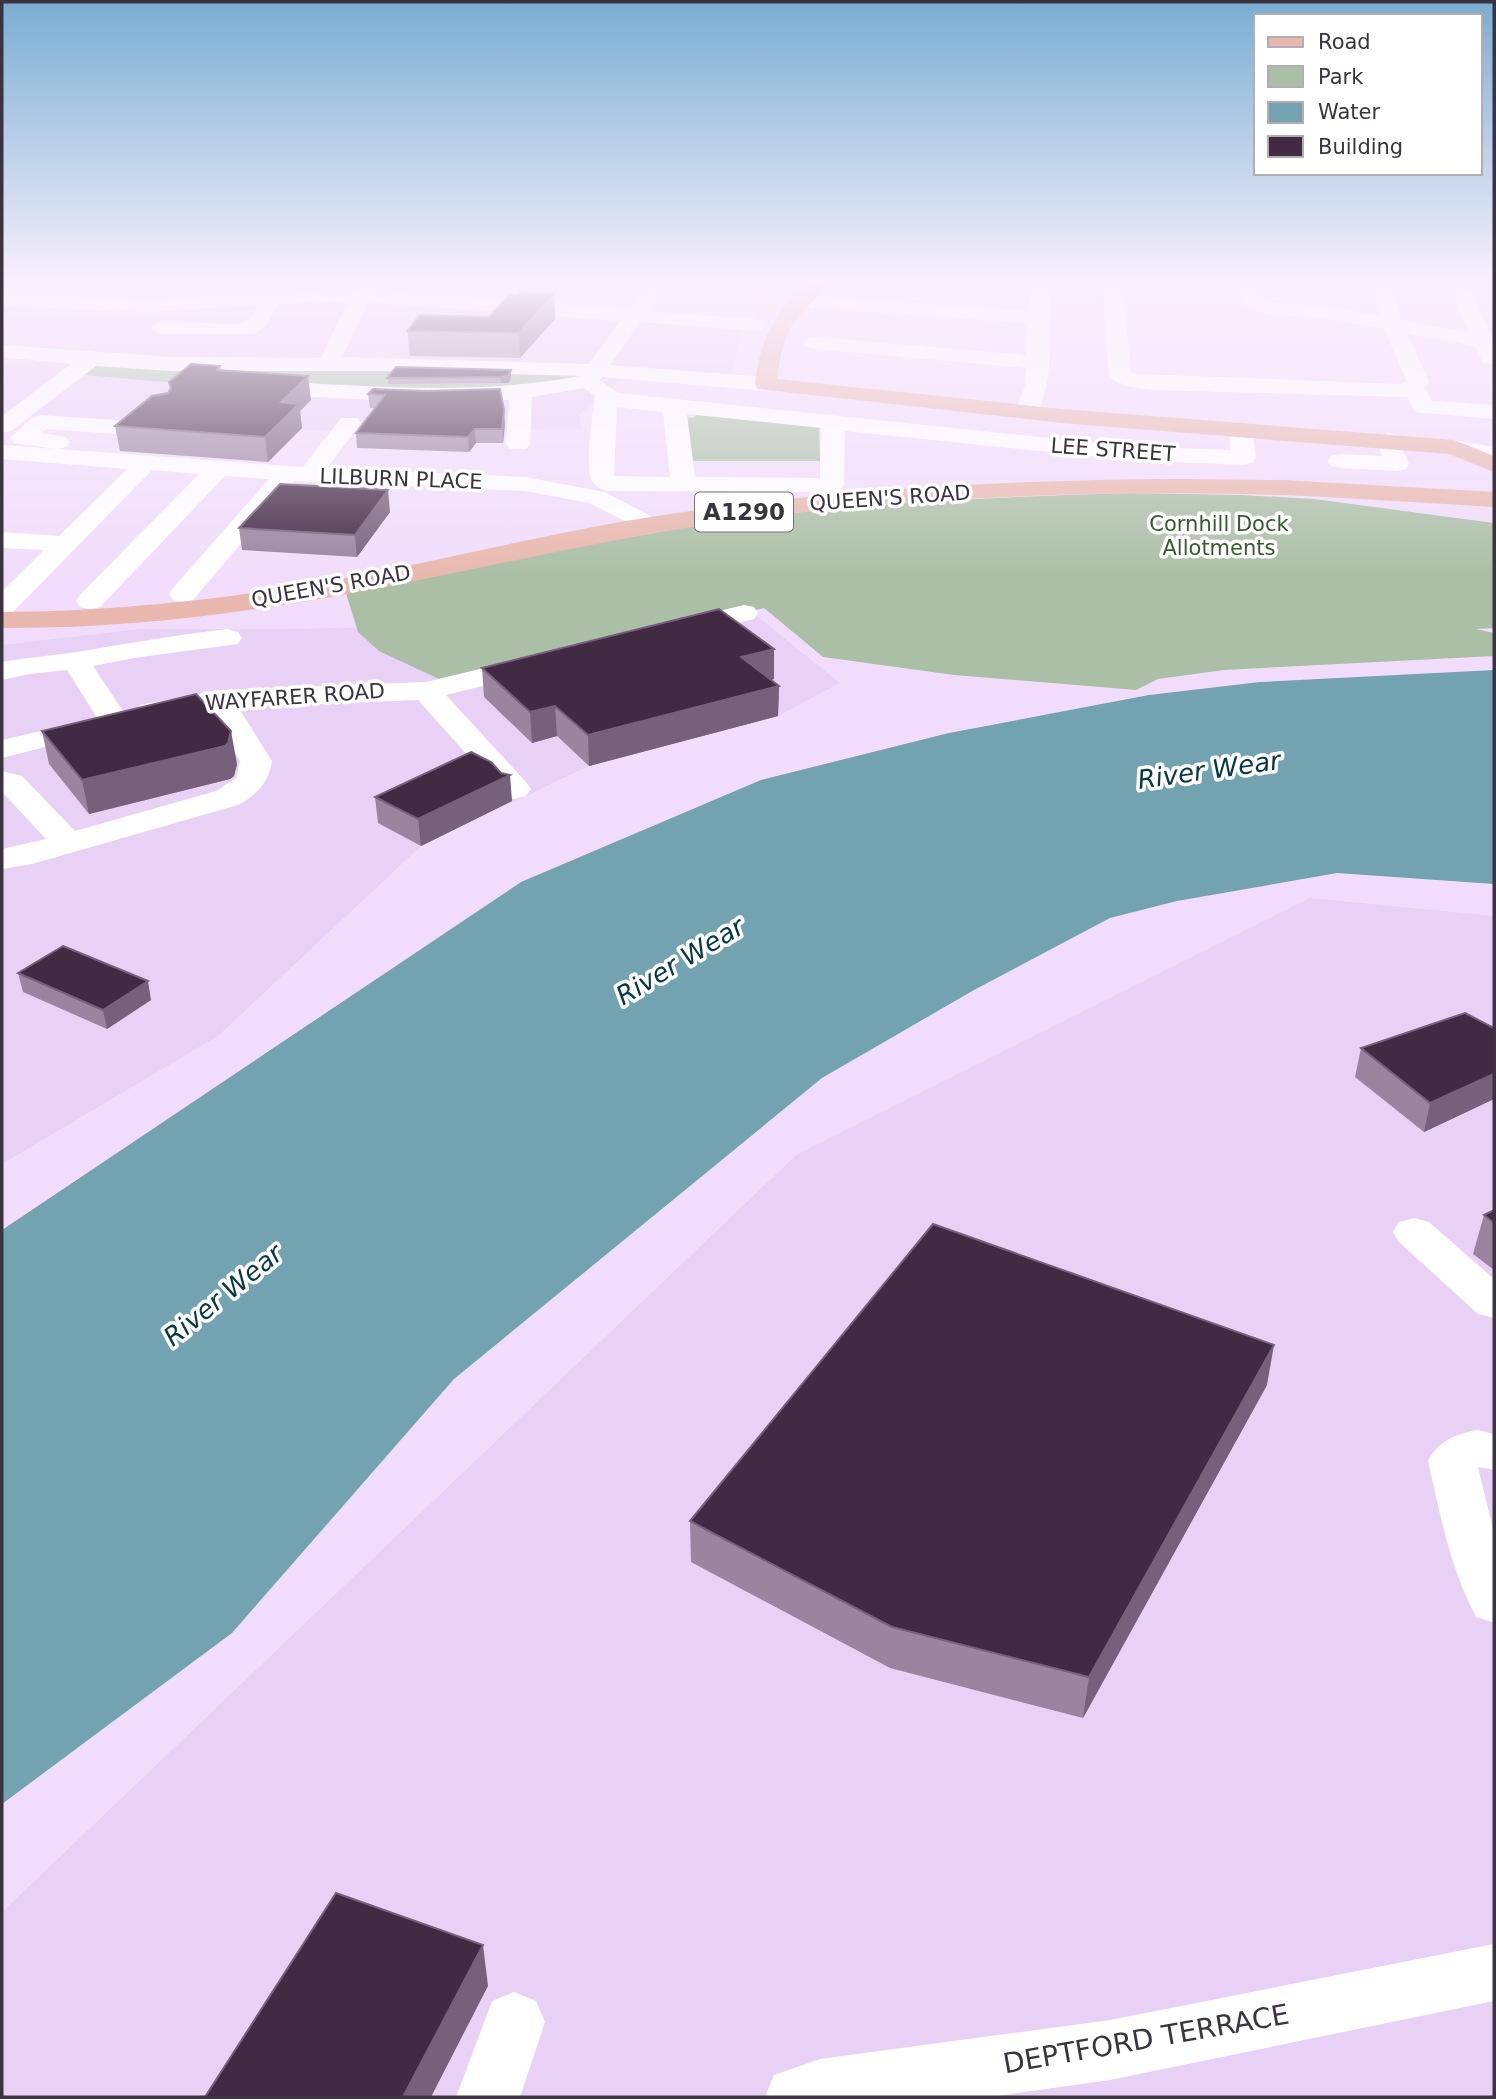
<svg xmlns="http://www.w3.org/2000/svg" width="1496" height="2099" font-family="'DejaVu Sans',sans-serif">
	<rect width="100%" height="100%" fill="#f1ddfb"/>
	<path fill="#e9d1f5" d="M312,299L373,300L744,328L731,374L626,377L579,415L581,429L244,431L2,414V364L10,359L2,357V307L123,312Z
		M723,589L840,683L778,716L589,766L421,846L218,1036L2,1164V645L140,629H284L476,625Z
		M1310,898L1494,916V2097H2V1912L796,1155Z"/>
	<path fill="#aabfa5" d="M90,360L597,370L588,381L521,393L200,385L73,374Z
		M698,413L819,425L820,461H685L680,417L693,418Z
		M1131,493L1242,495L1314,499L1494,523V628L1476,629L1494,633V656L1224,670L1158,679L1136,690L954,675L823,657L764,608L452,685L379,651L358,632L346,593C473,567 601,535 730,519C863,503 997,497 1131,493Z"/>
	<path fill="#73a3b0" d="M1494,670V884L1337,873L1177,901L1110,918L974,990L822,1078L454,1379L232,1633L2,1804V1230L521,882L761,780L949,733L1149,695L1260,682Z"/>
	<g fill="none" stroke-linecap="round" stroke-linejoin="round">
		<path fill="#fff" fill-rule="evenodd" d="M360,283H380L375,290L629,309L648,283H668L648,311L755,319L762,321L765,325L762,329L755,331L640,322L610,365L766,377L774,379L777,384L774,389L766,391L602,377L600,380L618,393L1126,446L1231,450L1228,430L1232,425H1248L1252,430L1256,458L1252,463L1244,465L1126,460L845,431L844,485L841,490L832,492L608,491C601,490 595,486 591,479C585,466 593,412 595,396L584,388L532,397L530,444L526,449H510L506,444L509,400L428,402L267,395L259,393L256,388L259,383L267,381C371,386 476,396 579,376L405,371H171L96,366L11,431L2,433V416L71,364L2,357V345L171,357L321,358L348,301L278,304L266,326L253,334H161L154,332L151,328L154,324L161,322L242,324L251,318L257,305L151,312L2,306V294L151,300L355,289ZM368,302L620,321L589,364L342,357ZM617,407L663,412L670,477L614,476ZM687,414L821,428L820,478L695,477Z
			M1030,283H1050C1049,322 1056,386 1034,418H1018L1015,413L1025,386L1026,368L814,349L807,347L803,343L807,339L814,337L1026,355L1028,323L798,307L791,305L788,301L791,297L798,295L1029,311Z
			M1102,283H1122L1131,372L1137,374L1401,384L1407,382L1384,329L1325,318L1270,315L1245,306L1236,283H1256L1261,298L1273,303L1325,306L1380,316L1370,283H1390L1402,320L1469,332L1447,283H1467L1494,341V364L1483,363L1475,346L1407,333L1429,382L1425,387L1431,401L1494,405V419L1415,412L1407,397L1153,390C1139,388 1118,387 1109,375Z
			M41,415L130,421L138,423L142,428L138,433L130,435L46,429L42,433L66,437L70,442L66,447L58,449L303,467L341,418H357L361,423L327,468L525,477L605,492L658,520L662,525L658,530L649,533L589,503L525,491L294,481L193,600L183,602L173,600L169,594L173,588L269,479L225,476L100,607L90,609L80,607L76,601L80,595L199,474L152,470L12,613L2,615V592L44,550L2,548V532L59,536L127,469L2,459V445L56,449L14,443L10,438L33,417Z
			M1388,433L1396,435L1409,464L1406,469L1397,471L1340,468L1331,466L1328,461L1331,456L1340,454L1382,456L1376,440L1380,435Z
			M1454,440L1494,447V461L1446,452L1442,447L1446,442Z
			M744,605L754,607L758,613L754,619L678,637L668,635L664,629L668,623Z
			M228,629L238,632L242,638L238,644L134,658L93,666L129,720L125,726L107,727L104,732L2,758V740L97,718L67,670L29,674L2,680V662C27,657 52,656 77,652C128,643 177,635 228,629Z
			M534,656L544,659L549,665L544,671L446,695L526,782L531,789L526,796L515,799L504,796L418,700L238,707L272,761C269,782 257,795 238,805L32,864L2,869V849L46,839L2,792V771L22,776L75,831L216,791L236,778L240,761L209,710L151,720L140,717L136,711L140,705L218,690L426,682Z
			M1414,1218L1429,1222L1494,1279V1318L1478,1314L1399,1242L1393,1232L1399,1222Z
			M1477,1430L1494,1434V1470L1478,1467L1494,1533V1623L1476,1617C1450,1568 1440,1514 1428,1461C1439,1441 1455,1434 1477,1430Z
			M1494,1944V2001L1110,2080L990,2097H765L774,2075L820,2059L1110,2020Z
			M514,1992L536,2001L545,2022L520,2097H456L492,2001Z"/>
		<path fill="#e8b8ae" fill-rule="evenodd" d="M806,283H828L790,328L781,353L777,379L1062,409L1454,440L1494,456V472L1449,454L1062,423L758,389L755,384C759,342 775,312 806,283Z
			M1177,479L1283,480L1494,492V507C1424,503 1354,498 1283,495C1107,490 930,496 755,518C617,535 484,569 347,594C233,615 118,629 2,628V612C120,611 236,598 351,577C441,560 530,538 620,522C804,491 990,480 1177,479Z"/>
	</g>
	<path fill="#9a84a0" d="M554,294L555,319L520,358L410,356L407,331L489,317L518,295Z
		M220,366L221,370L311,400L300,411L302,428L268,462L120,451L115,426L168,393L170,390L169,382Z
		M511,377L509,383H501L388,384L387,378Z
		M373,389L505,424L503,443H476L469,452L357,448L356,433L375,408H370L368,394Z
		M390,512L357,557L242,550L239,528Z
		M482,668L774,679L770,680L779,686L778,716L589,766L557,736L532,743L484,697Z
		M42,731L237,764L234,776L230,779L89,814L49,764Z
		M375,797L512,801L421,846L378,823Z
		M18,973L151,1000L107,1029L23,992Z
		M1494,1028V1099L1424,1132L1355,1077L1361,1048Z
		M1494,1210V1270L1473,1254L1484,1215Z
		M1267,1385L1083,1718L890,1668L691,1562L690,1521Z"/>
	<path fill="#77607b" d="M554,294L555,319L520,358L519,333Z
		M511,370V377L509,383H501V377Z
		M308,376L311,400L300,411L302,428L268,462L265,437L281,402Z
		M504,410L505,424L503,443L502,429Z
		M475,429L476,443L469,452L468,437Z
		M388,490L390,512L357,557L355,535Z
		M774,649V679L742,687L741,657Z
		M779,686L778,716L589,766L588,735Z
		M555,706L557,736L532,743L530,712Z
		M231,731L237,764L234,776L230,779L89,814L82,780Z
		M510,775L512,801L421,846L418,819Z
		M148,981L151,1000L107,1029L103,1010Z
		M1494,1074V1099L1424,1132L1430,1103Z
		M1274,1345L1267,1385L1083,1718L1089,1677Z
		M483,1945L488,1986L431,2097H403Z"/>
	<path fill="#432a44" stroke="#77607b" stroke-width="2" d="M520,292L554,294L519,333L407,331L420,315L489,317L509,295H518Z
		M191,364L220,366L217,370L308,376L281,402L299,404L265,437L115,426L152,396L168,393L171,388L169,382Z
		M396,367L511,370L508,376L501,377L387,378Z
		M373,389L427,391L500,389L504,410L502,429H475L468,437L356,433L385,395L368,394Z
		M280,484L388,490L355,535L239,528Z
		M719,609L774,649L741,657L779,686L588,735L555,706L530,712L482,668Z
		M196,694L231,731L228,743L225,746L82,780L42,731Z
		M471,752L491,762L501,773L510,775L418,819L375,797Z
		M63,946L148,981L103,1010L18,973Z
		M1465,1013L1494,1028V1074L1430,1103L1361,1048Z
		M1494,1210V1223L1484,1215Z
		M933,1224L1274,1345L1089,1677L892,1627L690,1521Z
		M336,1893L483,1945L403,2097H205Z"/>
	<linearGradient id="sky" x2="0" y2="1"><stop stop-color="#79add2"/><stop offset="0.49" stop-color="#f9f0fd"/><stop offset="1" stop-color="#f9f0fd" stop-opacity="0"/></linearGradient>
	<rect width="1496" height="577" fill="url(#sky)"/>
	<g text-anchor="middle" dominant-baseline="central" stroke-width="7" stroke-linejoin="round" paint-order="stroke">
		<g font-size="21" fill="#3b333f" stroke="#fff">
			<text transform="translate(1113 450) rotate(4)">LEE STREET</text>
			<text transform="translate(401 479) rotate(2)">LILBURN PLACE</text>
			<text transform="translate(890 498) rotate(-4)">QUEEN'S ROAD</text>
			<text transform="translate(331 586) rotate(-10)">QUEEN'S ROAD</text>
			<text transform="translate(295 697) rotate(-4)">WAYFARER ROAD</text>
		</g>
		<g font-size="21" fill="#355b2d" stroke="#fff">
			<text x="1219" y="524">Cornhill Dock<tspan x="1219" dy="24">Allotments</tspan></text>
		</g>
		<rect fill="#fff" stroke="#767079" stroke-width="2" x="695" y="492.5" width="98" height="39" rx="5"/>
		<g font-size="23" font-weight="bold" fill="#3b333f">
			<text x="744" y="512">A1290</text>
		</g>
		<g font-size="26" font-style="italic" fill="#083742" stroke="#fff">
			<text transform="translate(1209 770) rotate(-8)">River Wear</text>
			<text transform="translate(680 961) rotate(-31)">River Wear</text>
			<text transform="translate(223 1295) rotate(-39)">River Wear</text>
		</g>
		<g font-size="28" fill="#3b333f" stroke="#fff">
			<text transform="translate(1146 2039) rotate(-10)">DEPTFORD TERRACE</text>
		</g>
	</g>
	<rect width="1496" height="2099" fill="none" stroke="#3b333f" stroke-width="7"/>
	<rect x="1254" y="14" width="228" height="161" fill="#ffffff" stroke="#b1adb2" stroke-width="2"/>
	<rect x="1268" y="37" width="35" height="10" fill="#e8b8ae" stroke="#b1adb2" stroke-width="2"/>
	<text x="1318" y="49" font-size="21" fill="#3b333f">Road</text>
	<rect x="1268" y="66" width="35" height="21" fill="#aabfa5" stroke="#b1adb2" stroke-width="2"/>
	<text x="1318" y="84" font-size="21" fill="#3b333f">Park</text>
	<rect x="1268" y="102" width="35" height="21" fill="#73a3b0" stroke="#b1adb2" stroke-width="2"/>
	<text x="1318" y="119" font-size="21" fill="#3b333f">Water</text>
	<rect x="1268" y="136" width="35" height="21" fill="#432a44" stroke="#b1adb2" stroke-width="2"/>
	<text x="1318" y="154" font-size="21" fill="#3b333f">Building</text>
</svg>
